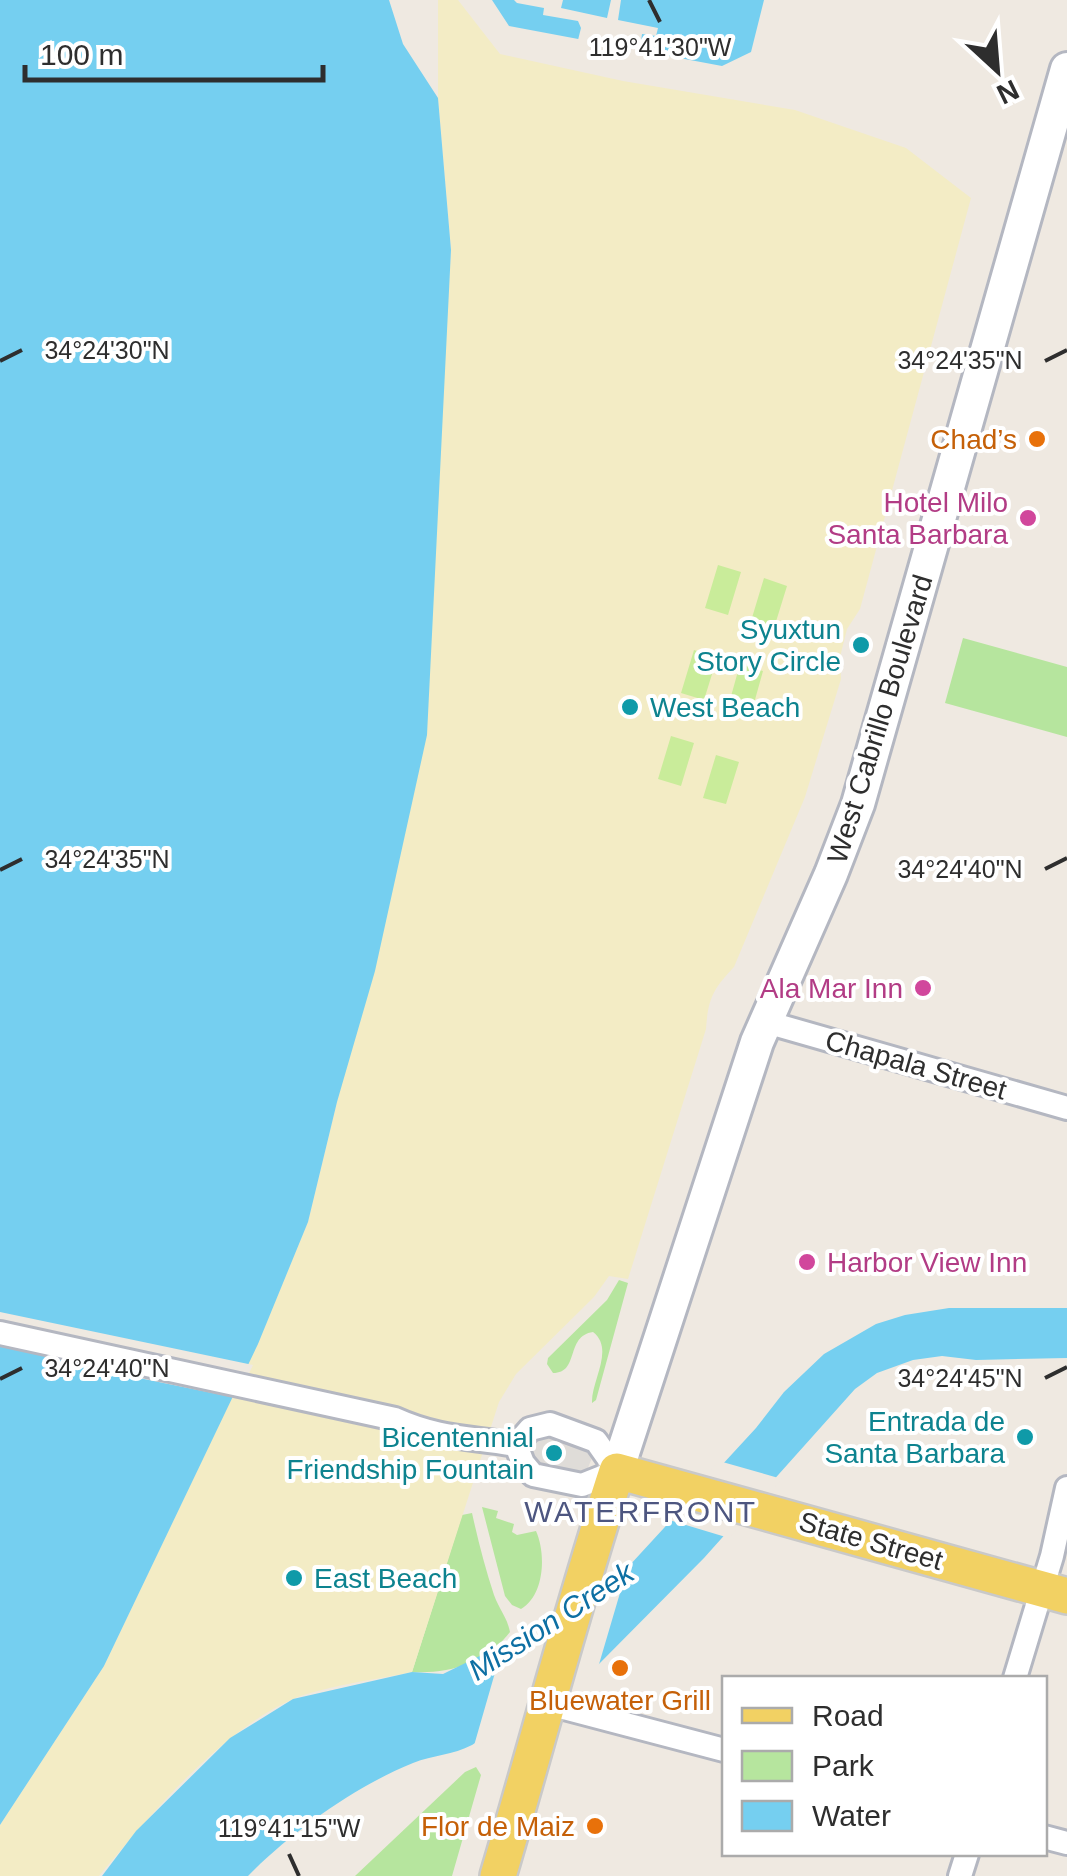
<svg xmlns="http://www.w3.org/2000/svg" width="1067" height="1876" font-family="Arial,sans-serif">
	<rect width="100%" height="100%" fill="#efe9e1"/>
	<path fill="#b6e59e" d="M963,638L1067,667V737L945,703Z
		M619,1280L628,1283L596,1400L592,1403C591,1381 615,1349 593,1332C565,1336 580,1373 553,1373L547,1364L548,1358L607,1300Z
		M482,1507L498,1511L496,1518L514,1524L512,1532L517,1535L536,1531C546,1553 545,1595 521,1609L512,1605L505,1596Z
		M472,1513C478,1540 485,1568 494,1595C499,1609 507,1617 510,1632C486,1663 450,1674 412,1672L462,1515Z
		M476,1767L481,1775L452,1876H355L465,1772Z"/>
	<path fill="#f3ecc5" d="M438,0H458L500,54L623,81L795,110L906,148L971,198L860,609L847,629L840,657L841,679L805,797L734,967C713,989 708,999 706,1029L628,1279L609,1276L594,1297L516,1374L499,1402L412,1672C379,1679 319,1687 291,1700C217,1734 151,1814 99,1876H0V1825L104,1666L258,1343L308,1222L337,1102L440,432L451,250L438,98Z"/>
	<path fill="#c9ec9a" d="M718,565L741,572L728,615L705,608Z
		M764,578L787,586L774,628L751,621Z
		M694,650L717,658L704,700L681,693Z
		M740,664L763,671L751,714L728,707Z
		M671,736L694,743L681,786L658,779Z
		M716,755L739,762L726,804L703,798Z"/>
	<path fill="#dfdcd8" d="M548,1435L581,1440L592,1458L587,1470L580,1473L534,1462L530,1451L531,1444Z"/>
	<path fill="#75cff0" d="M0,0H389L403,44L438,98L451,250L427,735L375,971L337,1102L308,1222L258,1344L104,1666L0,1825Z
		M492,0H764L751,52L722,66L509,26Z
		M949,1308H1067V1358L976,1360L942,1356L913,1360L877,1373L855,1389L704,1558L596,1667L472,1745C453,1755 433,1755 413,1763C356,1786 291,1832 248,1876H102L136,1831L230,1738L293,1699L412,1672L443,1674L500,1646L629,1566L756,1428L784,1392L824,1354L876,1324L905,1315Z"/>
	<path fill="#efe9e1" d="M514,0H563L561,8L607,18L611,0H621L618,20L658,28L656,36L642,34L639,56L577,44L581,28L578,21L543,15L544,8L517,3Z
		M0,1312L253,1365L237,1398L139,1378L0,1346Z
		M719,1461L782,1479L729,1538L666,1519Z
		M630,1559L597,1671L473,1749L505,1638Z"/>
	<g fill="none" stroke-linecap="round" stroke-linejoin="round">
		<g stroke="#b4b7c1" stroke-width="28">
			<path id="street" d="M766,1022L1067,1108
				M0,1333L395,1419C439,1439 471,1437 516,1445
				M550,1424L596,1441L617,1471L582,1485L533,1475L523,1463L516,1445L530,1429Z
				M1015,1678L1052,1556L1067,1488
				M549,1704L724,1750
				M1044,1837L1067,1843
				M960,1876L967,1854"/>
		</g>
		<g stroke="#b4b7c1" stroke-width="38">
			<path id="secondary" d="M617,1471L757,1042L831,874L858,804L1067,69"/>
		</g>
		<g stroke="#c9c9c9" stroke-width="40">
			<path id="primary" d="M498,1876C538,1741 573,1605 617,1471L1067,1596"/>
		</g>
		<use href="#street" stroke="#fff" stroke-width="22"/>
		<use href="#secondary" stroke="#fff" stroke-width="32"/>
		<use href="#primary" stroke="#f2d163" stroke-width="35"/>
	</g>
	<path fill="none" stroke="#2e2e2e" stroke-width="4" d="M649,0L660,22M0,361L22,350M1045,361L1067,350M1045,869L1067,858M0,870L22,859M1045,1378L1067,1367M0,1379L22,1368M289,1854L299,1876"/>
	<g fill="#e8710a" stroke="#fff" stroke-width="4">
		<circle cx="1037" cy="439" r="10"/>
		<circle cx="620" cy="1668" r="10"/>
		<circle cx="595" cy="1826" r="10"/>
	</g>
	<g fill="#d1479c" stroke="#fff" stroke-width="4">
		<circle cx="1028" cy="518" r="10"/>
		<circle cx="923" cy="988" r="10"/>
		<circle cx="807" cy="1262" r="10"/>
	</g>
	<g fill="#0f9aa8" stroke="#fff" stroke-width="4">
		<circle cx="861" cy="645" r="10"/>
		<circle cx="630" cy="707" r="10"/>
		<circle cx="1025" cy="1437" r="10"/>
		<circle cx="554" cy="1453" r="10"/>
		<circle cx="294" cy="1578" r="10"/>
	</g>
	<g text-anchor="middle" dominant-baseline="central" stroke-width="8" stroke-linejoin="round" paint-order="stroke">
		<g font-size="28" fill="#c56008" stroke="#fff" text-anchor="end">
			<text x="1017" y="439">Chad’s</text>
			<text x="620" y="1700" text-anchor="middle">Bluewater Grill</text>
			<text x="575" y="1826">Flor de Maiz</text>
		</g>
		<g font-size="28" fill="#b23c85" stroke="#fff" text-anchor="end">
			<text x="1008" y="502">Hotel Milo<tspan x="1008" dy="32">Santa Barbara</tspan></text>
			<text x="903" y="988">Ala Mar Inn</text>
			<text x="827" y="1262" text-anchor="start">Harbor View Inn</text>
		</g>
		<g font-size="28" fill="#0d838f" stroke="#fff" text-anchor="end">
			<text x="841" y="629">Syuxtun<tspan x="841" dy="32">Story Circle</tspan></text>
			<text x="650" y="707" text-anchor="start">West Beach</text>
			<text x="1005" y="1421">Entrada de<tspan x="1005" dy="32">Santa Barbara</tspan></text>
			<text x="534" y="1437">Bicentennial<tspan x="534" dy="32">Friendship Fountain</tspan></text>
			<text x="314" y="1578" text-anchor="start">East Beach</text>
		</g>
		<g font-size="28" fill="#2e2e2e" stroke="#fff">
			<text transform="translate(880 719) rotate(-73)">West Cabrillo Boulevard</text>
			<text transform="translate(916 1065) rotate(16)">Chapala Street</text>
			<text transform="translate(871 1541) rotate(16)">State Street</text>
		</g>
		<g font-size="30" letter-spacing="2.5" fill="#4d5680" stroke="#fff">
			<text x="641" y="1511">WATERFRONT</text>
		</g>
		<g font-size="30" font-style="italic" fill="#0d6fa3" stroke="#fff">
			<text transform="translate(551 1621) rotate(-33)">Mission Creek</text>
		</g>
	</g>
	<g font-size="25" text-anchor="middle" fill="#2e2e2e" stroke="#fff" stroke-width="8" stroke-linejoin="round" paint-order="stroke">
		<text x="660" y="56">119°41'30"W</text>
		<text x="107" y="359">34°24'30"N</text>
		<text x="960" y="369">34°24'35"N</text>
		<text x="107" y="868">34°24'35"N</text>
		<text x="960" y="878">34°24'40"N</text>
		<text x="107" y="1377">34°24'40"N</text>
		<text x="960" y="1387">34°24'45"N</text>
		<text x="289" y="1837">119°41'15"W</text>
	</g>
	<rect x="722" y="1676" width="325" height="180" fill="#ffffff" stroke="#ababab" stroke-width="2.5"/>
	<rect x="742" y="1708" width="50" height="15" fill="#f2d163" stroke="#ababab" stroke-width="2.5"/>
	<text x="812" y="1726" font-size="30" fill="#2e2e2e">Road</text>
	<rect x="742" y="1751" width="50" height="30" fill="#b6e59e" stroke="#ababab" stroke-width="2.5"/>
	<text x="812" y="1776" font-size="30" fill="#2e2e2e">Park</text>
	<rect x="742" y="1801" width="50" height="30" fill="#75cff0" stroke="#ababab" stroke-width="2.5"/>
	<text x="812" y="1826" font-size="30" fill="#2e2e2e">Water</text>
	<g transform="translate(997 70) rotate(154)" stroke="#ffffff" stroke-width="8" paint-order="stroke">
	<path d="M0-8L18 38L0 25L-18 38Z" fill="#2e2e2e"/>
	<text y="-15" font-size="28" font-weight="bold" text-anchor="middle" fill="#2e2e2e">N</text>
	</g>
	<path d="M25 65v15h298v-15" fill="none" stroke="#2e2e2e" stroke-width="5"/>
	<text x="40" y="65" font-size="30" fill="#2e2e2e" stroke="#ffffff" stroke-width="8" paint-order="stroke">100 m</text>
</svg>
